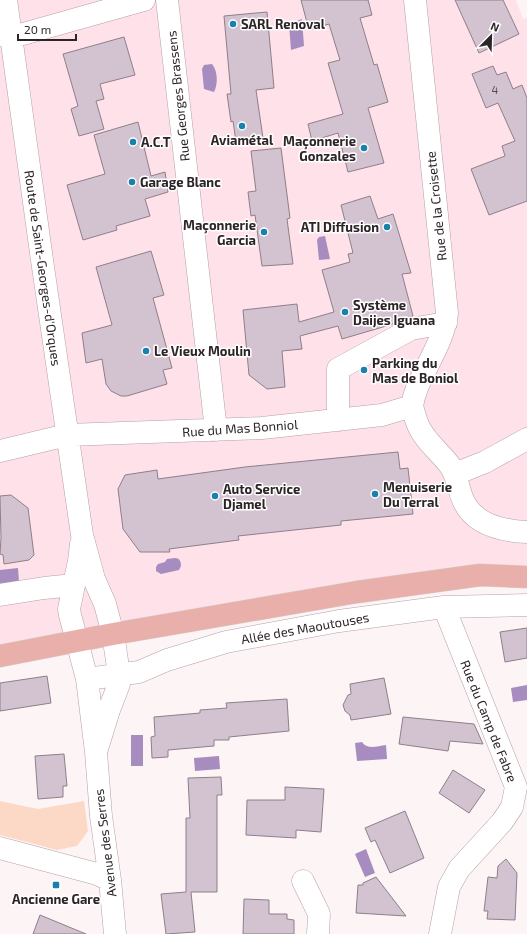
<svg xmlns="http://www.w3.org/2000/svg" width="527" height="934" font-family="'Exo 2',sans-serif">
	<rect width="100%" height="100%" fill="#fdf4f6"/>
	<path fill="#ffe1e9" d="M15,0H516L523,19L527,18V567L0,651V21L36,301H57L30,88Z"/>
	<path fill="#fcd9c7" d="M0,801L38,809L84,801L88,831L77,846L57,850L0,835Z"/>
	<path fill="#a68cbf" d="M302,19L304,46L291,50L289,24Z
		M212,64C218,71 218,84 214,92L204,89L202,69L204,65Z
		M325,236L330,259L319,260L317,240L319,237Z
		M175,558C180,558 181,562 181,566L179,570L161,574L156,571V567L158,564L165,562L167,559Z
		M18,568L19,582L0,585V570Z
		M527,685V700L513,702L511,688Z
		M131,735H143V766H131Z
		M362,742C367,750 377,746 386,745L387,759L357,761L355,743Z
		M219,756L220,769L195,771L194,758Z
		M366,849L375,873L365,877L355,854Z"/>
	<path fill="#d3c3d0" stroke="#8e7f8a" d="M301,0H368L372,15L360,18L374,65L377,64L388,102L368,108L384,163L348,172L338,133L312,141L308,124L343,114L328,63L340,60L329,24L309,30Z
		M455,0H503L519,34L479,53Z
		M267,12L274,88L256,90L263,138L236,142L233,121L231,122L227,94H231L224,16Z
		M124,37L135,75L100,84L104,99L96,101L104,129L79,136L71,109L78,106L63,54Z
		M493,66L497,75L506,72L513,89L522,85L527,98V201L489,215L471,169L505,156L502,146L515,141L498,103L486,108L472,74Z
		M138,122L151,176L165,172L168,192L145,199L150,216L116,226L117,230L83,240L67,185L105,174L94,135Z
		M281,148L290,218L287,219L293,264L262,266L255,215L251,216L248,192L256,191L251,151Z
		M370,196L378,219L393,214L411,273L402,274L413,316L405,318L393,324L342,339L338,326L300,336L302,349L282,351L285,387L267,389L249,375L243,310L297,304L299,322L334,312L322,270L350,262L348,254L353,253L341,205Z
		M151,251L164,295L153,298L172,368L163,370L167,384L127,396H121L111,391L106,384L102,359L86,363L82,333L112,325L96,267Z
		M398,452L400,469L408,468L413,514L341,521V525L238,536L239,540L169,549L170,552H140L123,529L118,489L125,475L157,470L158,479L245,467Z
		M11,495L28,508L34,555L29,560L4,564L3,555L0,554L1,538L0,496Z
		M527,628V658L505,662L500,632Z
		M47,676L51,703L0,711V683Z
		M384,678L391,714L351,720L350,715L345,711L343,705L348,695L351,694L350,684Z
		M287,699L289,731L229,737V740H214V746L168,750V757L152,758L151,737L155,736L154,717L200,713V710L227,708L226,703Z
		M403,717L474,724L483,744L450,741L448,751L399,744Z
		M64,754L67,786H63V797L38,799L35,756Z
		M453,770L485,790L469,813L439,793Z
		M221,777L222,795H217V892H191L195,932L166,934L161,894L186,892V818H190L188,778Z
		M285,787L324,789L321,832L296,830V838L246,835L247,800H285Z
		M405,811L424,858L390,873L375,840L371,842L365,828Z
		M506,859L517,873L515,920L487,919L488,911H484L488,877L497,878L498,866Z
		M376,877L406,916L356,913L358,885H363V883Z
		M244,899L269,900V914H287V919L294,920V934H243Z
		M40,915L86,934H33Z"/>
	<g fill="none" stroke-linecap="round" stroke-linejoin="round">
		<g stroke="#b5a0a6" stroke-width="23">
			<path id="minor" d="M6,0L42,260L82,535L94,579L105,604L113,634L119,674V684L109,710L96,752
				M167,0L216,430
				M0,35L23,34L144,0
				M412,406C413,400 415,393 417,388C427,363 444,340 447,313L415,0
				M412,406C414,413 416,422 420,429C427,443 442,454 451,467C458,478 458,490 464,502C475,525 504,531 527,532
				M338,420V369L411,329L446,323
				M0,451L67,435L262,428L382,415L412,406
				M455,474L485,462L527,439
				M81,544L79,561L69,609L70,615L87,679L96,752L101,816L110,880L115,934
				M0,595L44,588L74,585
				M87,679L139,672L167,660L226,642L339,621L444,607L527,605
				M0,848L97,874L110,880
				M303,881L319,914L318,934
				M440,934L449,887L459,869L502,822L512,807L516,787L444,607"/>
		</g>
		<g stroke="#d5d3d4" stroke-width="23">
			<path id="major" d="M0,656L113,634L357,592L480,575L527,577"/>
		</g>
		<use href="#minor" stroke="#fff" stroke-width="22"/>
		<use href="#major" stroke="#e8afab" stroke-width="22"/>
	</g>
	<g fill="#1981aa" stroke="#fff" stroke-width="1.5">
		<circle cx="233" cy="24" r="4"/>
		<circle cx="242" cy="126" r="4"/>
		<circle cx="133" cy="142" r="4"/>
		<circle cx="364" cy="148" r="4"/>
		<circle cx="132" cy="182" r="4"/>
		<circle cx="387" cy="227" r="4"/>
		<circle cx="264" cy="232" r="4"/>
		<circle cx="345" cy="312" r="4"/>
		<circle cx="146" cy="351" r="4"/>
		<circle cx="364" cy="370" r="4"/>
		<circle cx="375" cy="494" r="4"/>
		<circle cx="215" cy="496" r="4"/>
		<rect x="52" y="881" width="8" height="8" rx="2"/>
	</g>
	<g text-anchor="middle" dominant-baseline="central" stroke-width="3" stroke-linejoin="round" paint-order="stroke">
		<g font-size="11" fill="#564c50">
			<text x="495" y="89">4</text>
		</g>
		<g font-size="13" font-weight="bold" fill="#2c2426" stroke="#fff" text-anchor="start">
			<text x="241" y="24">SARL Renoval</text>
			<text x="242" y="140" text-anchor="middle">Aviamétal</text>
			<text x="356" y="141" text-anchor="end">Maçonnerie<tspan x="356" dy="15">Gonzales</tspan></text>
			<text x="141" y="142">A.C.T</text>
			<text x="140" y="182">Garage Blanc</text>
			<text x="256" y="225" text-anchor="end">Maçonnerie<tspan x="256" dy="15">Garcia</tspan></text>
			<text x="379" y="227" text-anchor="end">ATI Diffusion</text>
			<text x="353" y="305">Système<tspan x="353" dy="15">Daijes Iguana</tspan></text>
			<text x="154" y="351">Le Vieux Moulin</text>
			<text x="372" y="363">Parking du<tspan x="372" dy="15">Mas de Boniol</tspan></text>
			<text x="383" y="487">Menuiserie<tspan x="383" dy="15">Du Terral</tspan></text>
			<text x="223" y="489">Auto Service<tspan x="223" dy="15">Djamel</tspan></text>
			<text x="56" y="899" text-anchor="middle">Ancienne Gare</text>
		</g>
		<g font-size="13" fill="#2c2426" stroke="#fff">
			<text transform="translate(178 96) rotate(-96)">Rue Georges Brassens</text>
			<text transform="translate(436 206) rotate(-96)">Rue de la Croisette</text>
			<text transform="translate(43 268) rotate(82)">Route de Saint-Georges-d'Orques</text>
			<text transform="translate(240 428) rotate(-4)">Rue du Mas Bonniol</text>
			<text transform="translate(305 628) rotate(-10)">Allée des Maoutouses</text>
			<text transform="translate(489 721) rotate(68)">Rue du Camp de Fabre</text>
			<text transform="translate(105 843) rotate(-97)">Avenue des Serres</text>
		</g>
	</g>
	<g transform="translate(491 36) rotate(23)" stroke="#ffffff" stroke-width="3" paint-order="stroke">
	<path d="M0-3L7 15L0 10L-7 15Z" fill="#2c2426"/>
	<text y="-6" font-size="11" font-weight="bold" text-anchor="middle" fill="#2c2426">N</text>
	</g>
	<path d="M18 34v6h58v-6" fill="none" stroke="#2c2426" stroke-width="2"/>
	<text x="24" y="34" font-size="12" fill="#2c2426" stroke="#ffffff" stroke-width="3" paint-order="stroke">20 m</text>
</svg>
